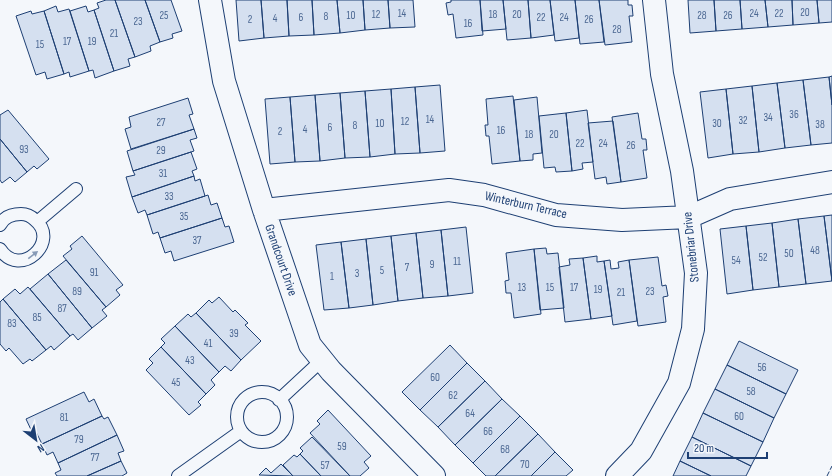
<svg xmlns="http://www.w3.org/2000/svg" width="832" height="476" font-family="'Sofia Sans Condensed',sans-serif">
	<rect width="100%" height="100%" fill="#f4f7fb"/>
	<path fill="#d5e0f0" stroke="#1d3f73" d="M106,0H115L135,57L128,59L130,66L114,71L94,10L99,8L97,3Z
		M115,0H145L160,42L150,46L151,51L135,57Z
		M145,0H171L182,31L172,34L173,38L160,42Z
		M236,0H261L264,38L239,41Z
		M261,0H287L289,36L264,38Z
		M287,0H312L314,35L289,36Z
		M312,0H337L340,33L314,35Z
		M337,0H363L365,30L340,33Z
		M363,0H388L390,28L365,30Z
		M388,0H413L415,27L390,28Z
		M451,0H480L483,35L456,38L453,14L448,15L446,3L451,2Z
		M480,0H503L506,29L482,31Z
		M503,0H528L531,38L507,40Z
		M528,0H550L554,35L531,38Z
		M550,0H575L579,38L555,41Z
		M575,0H599L604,42L580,44Z
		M599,0H628V5H632L633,16H629L632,42L605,45Z
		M688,0H714L716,31L690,33Z
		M714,0H740L742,29L716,31Z
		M740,0H765L768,27L742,29Z
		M765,0H792L793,25L768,27Z
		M792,0H817L819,23L793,25Z
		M817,0H832V22L819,23Z
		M56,6L58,12L69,9L89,71L70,77L69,72L64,74L44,11Z
		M86,6L88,12L94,10L114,71L95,78L93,70L89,71L70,11Z
		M31,11L32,14L44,11L64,74L47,79L45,72L36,75L16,16Z
		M832,76V105L829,77Z
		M829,77L832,105V143L811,145L803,80Z
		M803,80L811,145L785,148L777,83Z
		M777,83L785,148L759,152L752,86Z
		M440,85L445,151L420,153L415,87Z
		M752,86L759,152L733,154L726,89Z
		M415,87L420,153L395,154L391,89Z
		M391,89L395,154L370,157L365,91Z
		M726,89L733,154L708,158L700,92Z
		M365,91L370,157L345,158L340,93Z
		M340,93L345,158L320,161L315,95Z
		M315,95L320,161L295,162L290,97Z
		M513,96L520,161L492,164L489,136H486L485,125H488L486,99Z
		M290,97L295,162L270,164L265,99Z
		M537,97L542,153L533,154V160L520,161L514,100Z
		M188,98L193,114L189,115L194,129L131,149L125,129L131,127L129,117Z
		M8,110L49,159L37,169L34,166L27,172L0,139V115Z
		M587,110L593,162L582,163L583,169L572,171L566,113Z
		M566,113L572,171L556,172L555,167L544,168L539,116Z
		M638,113L642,139H646L647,150H643L647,178L621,182L612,117Z
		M613,121L621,182L607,184L606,177L595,179L588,123Z
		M194,129L197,138L190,140L194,151L133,171L127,151Z
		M0,139L27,172L15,182L10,177L2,183L0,180Z
		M191,152L197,169L192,171L194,176L132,197L126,177L135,175L133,171Z
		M194,176L195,181L200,179L205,196L147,215L145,210L138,213L132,197Z
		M208,195L211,205L217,203L222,218L160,238L158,232L153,234L147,215Z
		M832,215V281L824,216Z
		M824,216L832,281L806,284L798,219Z
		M222,218L225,227L229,226L234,242L174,261L171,251L165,253L160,238Z
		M798,219L806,284L779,287L772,223Z
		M772,223L779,287L753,290L746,226Z
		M746,226L753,290L727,294L720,229Z
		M466,227L473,293L448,296L441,230Z
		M441,230L448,296L423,298L416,233Z
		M416,233L423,298L398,301L391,236Z
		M82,236L123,285L116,290L120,295L106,307L63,256L72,249L70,246Z
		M391,236L398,301L373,305L366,239Z
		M366,239L373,305L349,308L341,242Z
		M341,242L349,308L324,310L316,245Z
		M546,248L547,254L558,253L564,308L540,310L534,249Z
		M534,249L541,314L514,318L511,293H506L505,281L509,280L506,253Z
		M597,256V262L604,261L612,316L591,319L583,258Z
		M658,257L662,286L666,285L668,296L663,297L666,322L638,326L629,260Z
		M583,258L591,319L565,322L559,267L570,265L569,259Z
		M66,260L106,307L102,310L107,316L92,328L48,274Z
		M610,260L611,269L619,268L618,262L629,260L637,321L613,325L604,261Z
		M48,274L92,328L78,340L73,334L70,336L30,289Z
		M28,287L70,336L54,350L51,346L46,350L3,299L15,289L20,294Z
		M219,297L233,312L235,310L248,323L245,325L261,341L241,360L196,313L209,300L212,303Z
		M3,299L46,350L32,361L30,359L23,364L9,348L6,351L0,344V302Z
		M196,313L241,360L231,371L225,366L219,372L175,326L188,314L191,317Z
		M175,326L219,372L211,380L215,385L206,394L161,347L165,343L161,339Z
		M739,341L798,370L786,394L727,365Z
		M450,345L467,363L420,410L402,392Z
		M161,347L206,394L198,402L201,405L189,415L146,370L153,363L149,359Z
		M467,363L485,381L438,427L420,410Z
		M727,365L786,394L774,418L715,389Z
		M485,381L502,399L455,445L438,427Z
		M715,389L774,418L763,442L703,413Z
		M84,392L89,402L94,399L102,416L42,444L36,432L33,434L26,419Z
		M502,399L520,416L473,463L455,445Z
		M328,410L371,456L364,462L369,468L360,476H350L310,433L320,424L317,421Z
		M703,413L763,442L751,466L692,437Z
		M102,416L104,419L108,417L117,435L58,463L53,452L47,455L42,444Z
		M520,416L538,434L495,476H486L473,463Z
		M538,434L555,452L531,476H495Z
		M117,435L124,451L118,453L121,461L87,476H57L55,473L61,470L58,463Z
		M312,437L350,476H321L300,454L303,451L300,448Z
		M692,437L751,466L746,476H711L680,461Z
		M555,452L573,470L566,476H531Z
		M300,454L321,476H293L283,465L294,455L297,457Z
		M121,461L127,473L122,476H87Z
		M680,461L711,476H673Z
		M281,464L293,476L259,475L266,468L271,473Z"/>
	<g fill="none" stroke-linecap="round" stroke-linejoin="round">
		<g stroke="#1d3f73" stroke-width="14">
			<path id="lane" d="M37,222L76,189
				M0,225C4,217 12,214 21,214C26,214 31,216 35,220C61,241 20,280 0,249
				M237 417a25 25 0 1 1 50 0a25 25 0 1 1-50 0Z
				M279,400L322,360
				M178,476L241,431"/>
		</g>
		<g stroke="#1d3f73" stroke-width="24">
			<path id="street" d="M210,0L224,81L264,210L310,345L331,371L434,476
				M264,210L449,190L484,195L556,215L622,220L689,217L730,199L832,182
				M617,476L641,451L679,383L693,329L696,273L682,171L662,74L654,0"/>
		</g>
		<use href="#lane" stroke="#f4f7fb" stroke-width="12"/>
		<use href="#street" stroke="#f4f7fb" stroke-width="22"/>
		<path stroke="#1d3f73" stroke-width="1" stroke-dasharray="5 2" stroke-linecap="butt" d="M827,476L832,466"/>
	</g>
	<defs><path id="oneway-solid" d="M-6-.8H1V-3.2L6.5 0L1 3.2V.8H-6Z"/></defs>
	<use fill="#889bb7" href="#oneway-solid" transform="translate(33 255) rotate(-38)"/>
	<g text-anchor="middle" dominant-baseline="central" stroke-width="3" stroke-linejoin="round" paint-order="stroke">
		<g font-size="11" fill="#4b6792">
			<text x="805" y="12">20</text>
			<text x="402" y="13">14</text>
			<text x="754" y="13">24</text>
			<text x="779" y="13">22</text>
			<text x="376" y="14">12</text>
			<text x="493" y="14">18</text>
			<text x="517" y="14">20</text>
			<text x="164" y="15">25</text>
			<text x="351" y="15">10</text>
			<text x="702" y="15">28</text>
			<text x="728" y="15">26</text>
			<text x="326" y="16">8</text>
			<text x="301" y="17">6</text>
			<text x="541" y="17">22</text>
			<text x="564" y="17">24</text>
			<text x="275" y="18">4</text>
			<text x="250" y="19">2</text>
			<text x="589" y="19">26</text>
			<text x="138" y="21">23</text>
			<text x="468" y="23">16</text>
			<text x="617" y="29">28</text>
			<text x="114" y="33">21</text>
			<text x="67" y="41">17</text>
			<text x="92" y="41">19</text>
			<text x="40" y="44">15</text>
			<text x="794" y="114">36</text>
			<text x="768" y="117">34</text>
			<text x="430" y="119">14</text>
			<text x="743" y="120">32</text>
			<text x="405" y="121">12</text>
			<text x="161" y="122">27</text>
			<text x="380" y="123">10</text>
			<text x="717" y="123">30</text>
			<text x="820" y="124">38</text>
			<text x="355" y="125">8</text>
			<text x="330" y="127">6</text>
			<text x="305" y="129">4</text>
			<text x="501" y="130">16</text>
			<text x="280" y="131">2</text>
			<text x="529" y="134">18</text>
			<text x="554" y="134">20</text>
			<text x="580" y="143">22</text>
			<text x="603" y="143">24</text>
			<text x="631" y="145">26</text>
			<text x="24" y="149">93</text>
			<text x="161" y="150">29</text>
			<text x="163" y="173">31</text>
			<text x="169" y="196">33</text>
			<text x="184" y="216">35</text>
			<text x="197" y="240">37</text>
			<text x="815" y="250">48</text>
			<text x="789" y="253">50</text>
			<text x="763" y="257">52</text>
			<text x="736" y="260">54</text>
			<text x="457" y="261">11</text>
			<text x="432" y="264">9</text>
			<text x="407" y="267">7</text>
			<text x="382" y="270">5</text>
			<text x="94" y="272">91</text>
			<text x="357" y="273">3</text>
			<text x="332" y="276">1</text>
			<text x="522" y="287">13</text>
			<text x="550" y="287">15</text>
			<text x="574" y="287">17</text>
			<text x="598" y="289">19</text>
			<text x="77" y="291">89</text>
			<text x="650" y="291">23</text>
			<text x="621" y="292">21</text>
			<text x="62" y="308">87</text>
			<text x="37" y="317">85</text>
			<text x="12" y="323">83</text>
			<text x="234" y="333">39</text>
			<text x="208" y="343">41</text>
			<text x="190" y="360">43</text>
			<text x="762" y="367">56</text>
			<text x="435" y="377">60</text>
			<text x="176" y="382">45</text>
			<text x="751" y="391">58</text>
			<text x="453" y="395">62</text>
			<text x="470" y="413">64</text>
			<text x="739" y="416">60</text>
			<text x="64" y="417">81</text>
			<text x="488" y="431">66</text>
			<text x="79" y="439">79</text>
			<text x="342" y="446">59</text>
			<text x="505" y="449">68</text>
			<text x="95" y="457">77</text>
			<text x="525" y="464">70</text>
			<text x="325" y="465">57</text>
		</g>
		<g font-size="13" fill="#1d3f73" stroke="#f4f7fb">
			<text transform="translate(526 205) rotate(13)">Winterburn Terrace</text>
			<text transform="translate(691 247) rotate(-96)">Stonebriar Drive</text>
			<text transform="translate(281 260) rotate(71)">Grandcourt Drive</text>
		</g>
	</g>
	<g transform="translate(36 440) rotate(149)" stroke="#f4f7fb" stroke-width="3" paint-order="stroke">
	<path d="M0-3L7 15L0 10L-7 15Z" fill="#1d3f73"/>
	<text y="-6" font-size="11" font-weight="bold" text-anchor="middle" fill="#1d3f73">N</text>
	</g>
	<path d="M688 452v6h79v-6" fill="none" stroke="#1d3f73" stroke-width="2"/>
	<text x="694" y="452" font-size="12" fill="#1d3f73" stroke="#f4f7fb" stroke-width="3" paint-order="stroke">20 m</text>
</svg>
